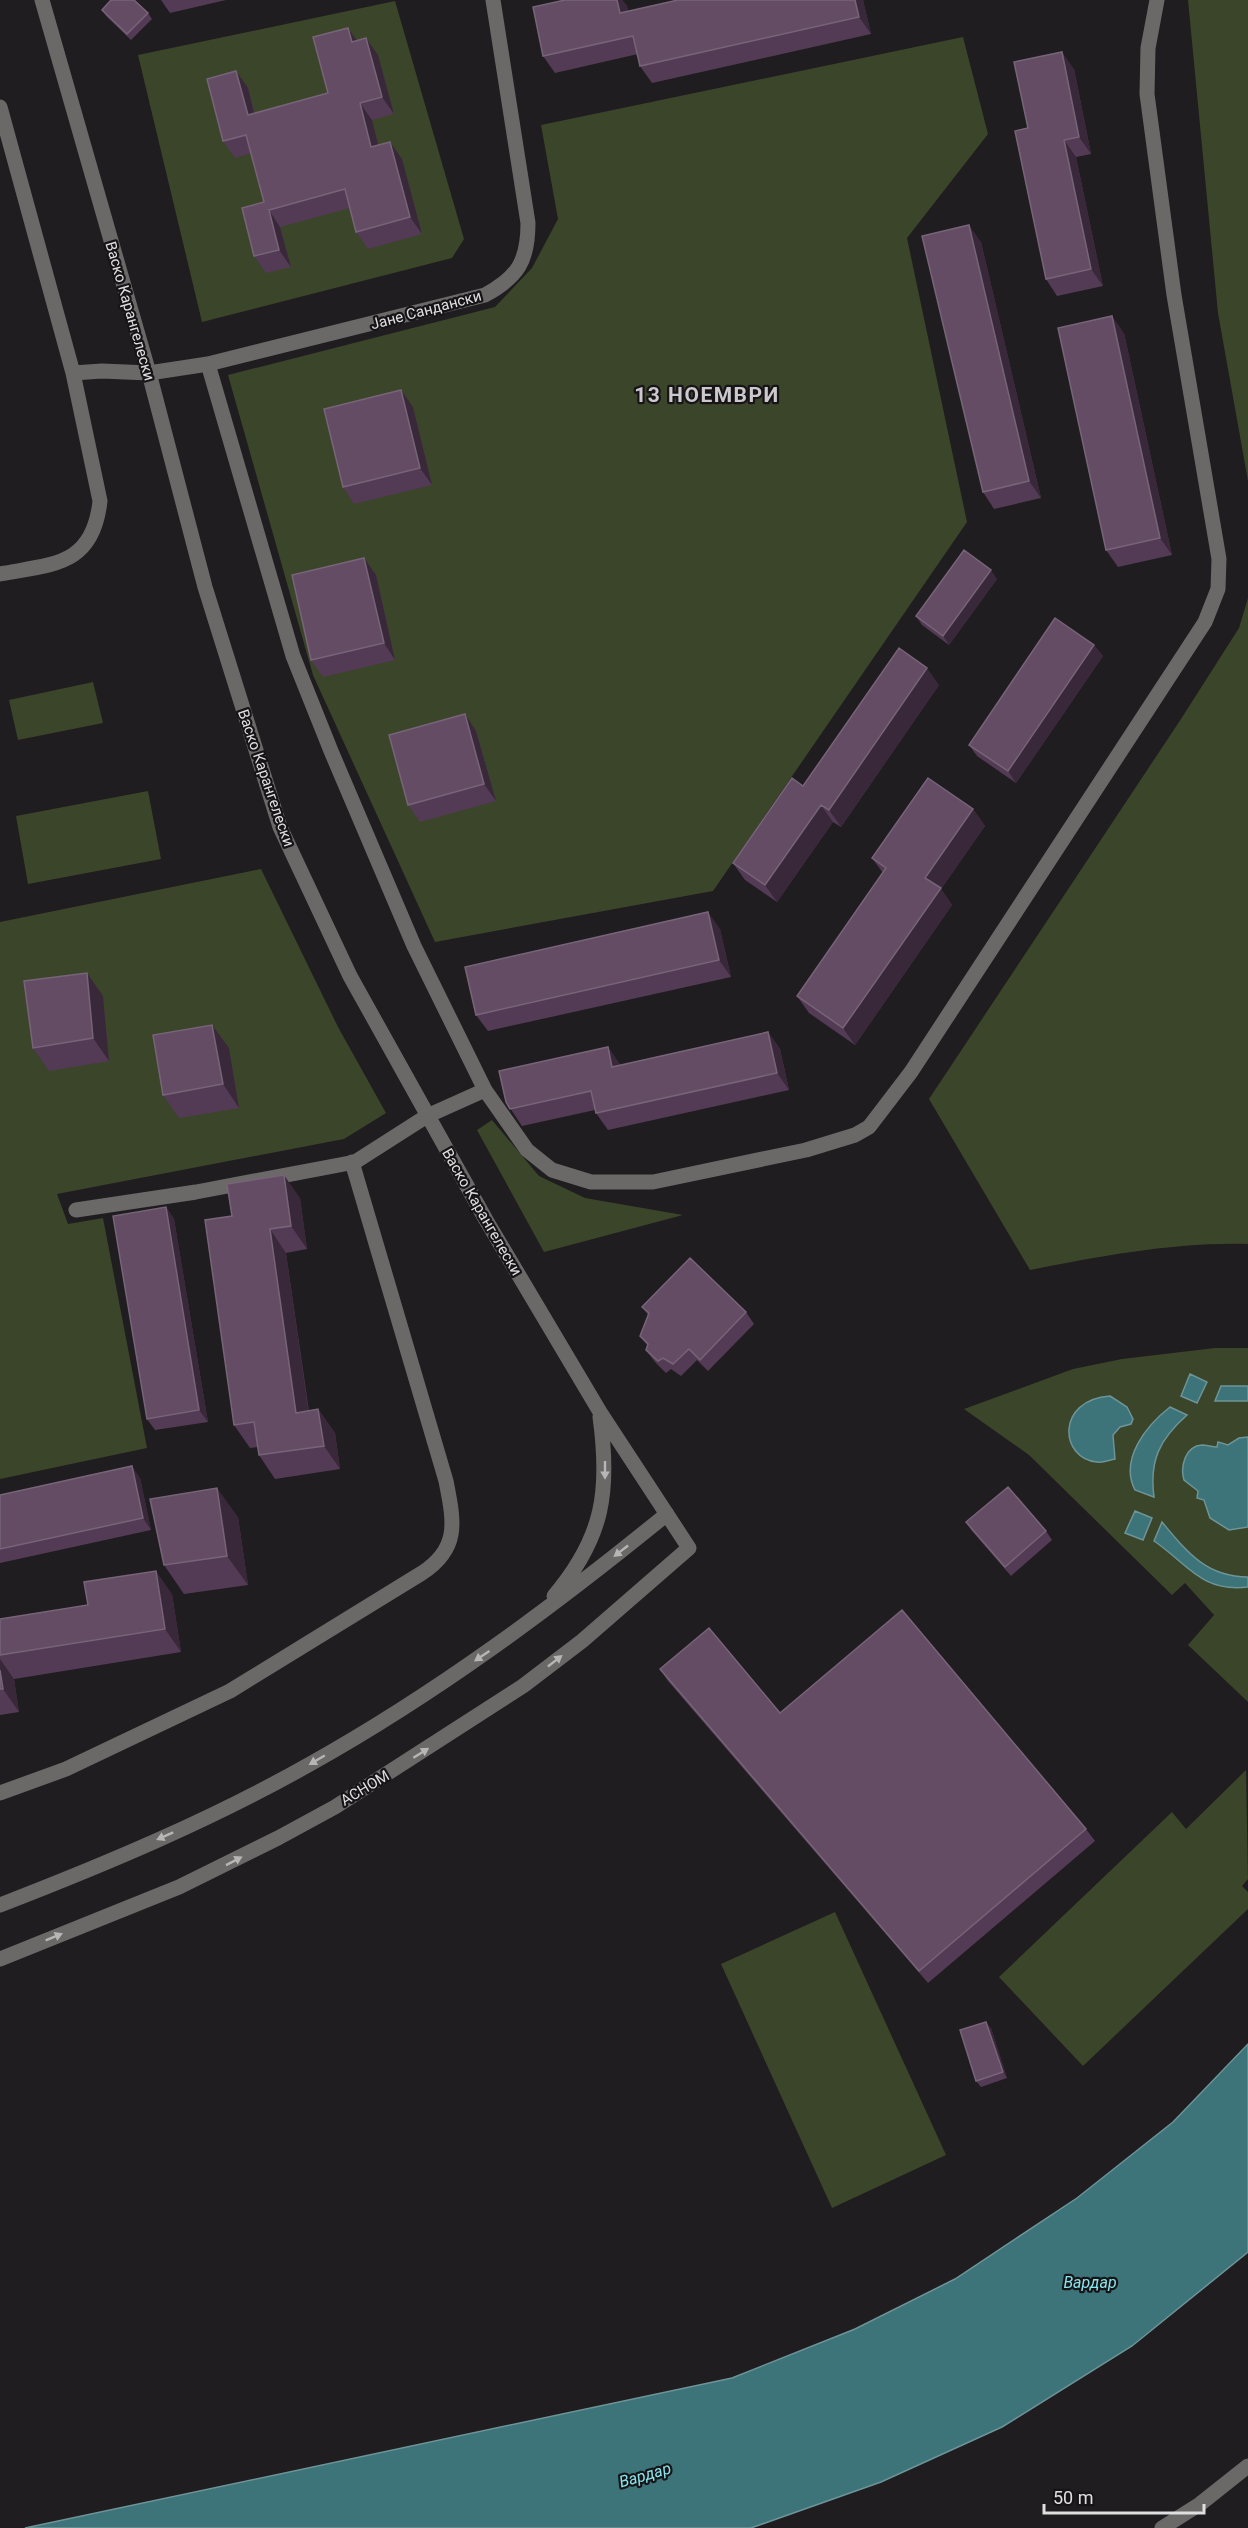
<svg xmlns="http://www.w3.org/2000/svg" width="1248" height="2528" font-family="Roboto,sans-serif">
	<rect width="100%" height="100%" fill="#1f1d1f"/>
	<path fill="#3b452a" d="M1188,0H1248V481L1218,313Z
		M395,1L464,239L452,258L202,322L138,55Z
		M963,37L988,134L907,238L967,522L713,891L435,942L313,675L228,375L495,307L532,268L558,219L541,125Z
		M1248,598V1244C1175,1242 1102,1256 1030,1270L929,1099L1181,719L1239,628Z
		M93,682L103,723L18,740L9,700Z
		M148,791L161,859L28,884L16,816Z
		M261,869L338,1027L386,1113L344,1139L57,1194L68,1224L103,1218L147,1448L0,1479V922Z
		M492,1120L539,1176L585,1198L683,1215L544,1252L477,1130Z
		M1215,1348H1248V1702L1188,1645L1214,1615L1185,1583L1172,1595L1029,1455L964,1409L1073,1369L1122,1359Z
		M1246,1770L1248,1879L1242,1886L1248,1892V1909L1083,2066L999,1977L1172,1812L1186,1829Z
		M835,1912L946,2155L832,2208L721,1964Z"/>
	<path fill="#3c7479" stroke="#6d9498" stroke-width="1.5" d="M1190,1374L1207,1382L1197,1403L1181,1396Z
		M1221,1386H1248V1401H1215Z
		M1110,1396L1127,1407L1133,1419L1131,1424L1120,1427L1113,1435L1115,1459C1109,1460 1103,1463 1097,1462C1060,1459 1055,1400 1110,1396Z
		M1170,1407L1187,1415C1160,1439 1149,1460 1154,1497L1135,1490C1119,1459 1147,1425 1170,1407Z
		M1248,1437V1527L1229,1530L1210,1518L1204,1500L1197,1498L1198,1491L1184,1480C1180,1467 1185,1446 1202,1445C1207,1445 1212,1447 1217,1447L1218,1442L1228,1445L1239,1438Z
		M1135,1511L1152,1518L1143,1540L1125,1533Z
		M1162,1522C1187,1552 1206,1577 1248,1577V1587C1201,1593 1187,1563 1154,1541Z
		M1248,2044V2252L1132,2346L1002,2427L881,2482L751,2528H25L732,2378L855,2329L955,2279L1077,2198L1173,2122Z"/>
	<g fill="none" stroke-linecap="round" stroke-linejoin="round">
		<path stroke="#6b6968" stroke-width="15" d="M0,107L73,373L100,501C93,566 53,564 0,574
			M208,364L293,656L331,751L414,946L485,1090L527,1150L552,1170L591,1182H653L806,1150L855,1135L869,1127L911,1072L1205,622L1218,589L1219,559L1174,295L1147,94L1148,48L1157,0
			M73,373L102,371L149,373L208,364L485,295C518,277 528,261 528,223L493,0
			M76,1210L196,1192L355,1162L427,1116L485,1090
			M554,1596C604,1537 610,1490 600,1417
			M0,1793L66,1769L230,1691L422,1573C460,1548 454,1522 446,1481L352,1162
			M0,1905C106,1864 211,1820 310,1764C437,1693 554,1606 667,1514
			M0,1959L179,1887L278,1838L335,1807L523,1686L582,1641L689,1548L600,1412L486,1220L350,976L280,827L205,587L149,373L42,0
			M1162,2528L1200,2504L1248,2466"/>
	</g>
	<path fill="#543b55" d="M161,0H226L170,13Z
		M565,0H622L627,6L628,11L863,0L871,34L652,83L640,66L638,54L555,73L543,56Z
		M102,10L148,13L152,19L131,40L106,16Z
		M366,38L378,55L394,114L372,120L378,145L402,159L422,234L368,249L356,232L350,208L280,227L291,267L266,273L254,256L264,202L251,153L235,158L223,141L248,88L255,113L328,93L357,41Z
		M1074,69L1091,154L1076,157L1103,286L1057,296L1046,279L1028,128Z
		M981,242L1041,498L994,509L983,492Z
		M1124,333L1172,555L1118,567L1106,550Z
		M413,407L432,485L354,504L343,487Z
		M376,575L395,660L323,677L311,660Z
		M997,579L949,645L922,625L916,616Z
		M1094,645L1103,656L1016,783L977,756L969,745Z
		M939,685L841,827L833,822L777,902L745,880L733,863L803,786Z
		M476,731L496,801L420,822L408,805Z
		M973,809L985,826L941,889L952,905L855,1045L809,1013L797,996L883,873L872,858Z
		M720,929L731,977L488,1031L476,1015Z
		M103,996L109,1061L49,1071L33,1048Z
		M768,1032L780,1049L789,1090L608,1130L596,1113L595,1110L522,1126L506,1102L608,1047L620,1065Z
		M229,1048L239,1108L179,1118L163,1095Z
		M300,1198L307,1249L286,1253L309,1411L318,1409L335,1433L340,1469L275,1479L259,1455L258,1447L250,1448L234,1425L232,1216Z
		M166,1207L174,1219L208,1422L155,1430L147,1419Z
		M642,1307L746,1312L754,1324L708,1371L697,1360L681,1376L671,1369L666,1373L655,1362L646,1350L648,1346L640,1336L648,1315Z
		M140,1478L151,1530L0,1563V1495Z
		M238,1517L248,1585L184,1594L164,1565Z
		M966,1522L1046,1531L1052,1540L1011,1576L972,1531Z
		M172,1594L181,1652L14,1679L19,1712L0,1715V1619Z
		M660,1669L1086,1829L1095,1841L928,1983L668,1681Z
		M991,2028L1007,2078L981,2087L976,2081Z"/>
	<path fill="#392839" d="M617,0H622L627,6L632,30L620,13Z
		M855,0H863L871,34L859,17Z
		M348,28L360,45L352,42Z
		M366,38L378,55L394,114L382,97Z
		M1062,52L1074,69L1091,154L1079,137Z
		M236,71L248,88L259,132L248,115Z
		M360,103L372,120L383,164L371,147Z
		M1064,140L1076,157L1103,286L1091,269Z
		M390,142L402,159L422,234L410,217Z
		M269,210L280,227L291,267L279,250Z
		M969,225L981,242L1041,498L1029,481Z
		M1112,316L1124,333L1172,555L1160,538Z
		M401,390L413,407L432,485L420,468Z
		M364,558L376,575L395,660L384,643Z
		M991,570L997,579L949,645L943,636Z
		M1094,645L1103,656L1016,783L1008,771Z
		M927,668L939,685L841,827L829,810Z
		M465,714L476,731L496,801L484,784Z
		M821,805L833,822L777,902L765,885Z
		M973,809L985,826L941,889L952,905L855,1045L843,1028L925,878Z
		M708,912L720,929L731,977L719,960Z
		M87,973L103,996L109,1061L93,1038Z
		M212,1025L229,1048L239,1108L223,1084Z
		M768,1032L780,1049L789,1090L777,1073Z
		M608,1047L620,1064L624,1083L612,1067Z
		M284,1175L300,1198L307,1249L291,1226Z
		M166,1207L174,1219L208,1422L199,1410Z
		M270,1229L286,1253L312,1436L296,1413Z
		M318,1409L335,1433L340,1469L324,1446Z
		M132,1466L140,1478L151,1530L143,1518Z
		M217,1488L238,1517L248,1585L227,1556Z
		M156,1571L172,1594L181,1652L165,1629Z
		M0,1659L14,1679L19,1712L3,1689L0,1670Z
		M986,2022L991,2028L1007,2078L1003,2072Z"/>
	<path fill="#644d64" stroke="#776478" stroke-width="1.5" d="M111,0H134L148,13L127,34L102,10Z
		M565,0H617L620,13L678,0H855L859,17L640,66L633,36L543,56L533,7Z
		M348,28L352,42L366,38L382,97L360,103L371,147L390,142L410,217L356,232L345,189L269,210L279,250L254,256L242,208L264,202L246,135L223,141L207,79L236,71L248,115L328,93L313,37Z
		M1062,52L1079,137L1064,140L1091,269L1046,279L1015,131L1028,128L1014,62Z
		M969,225L1029,481L983,492L922,236Z
		M1112,316L1160,538L1106,550L1058,328Z
		M401,390L420,468L343,487L324,409Z
		M964,550L991,570L943,636L916,616Z
		M364,558L384,643L311,660L292,575Z
		M1055,618L1094,645L1008,771L969,745Z
		M899,648L927,668L829,810L821,805L765,885L733,863L792,778L803,786Z
		M465,714L484,784L408,805L389,735Z
		M928,778L973,809L925,878L941,888L843,1028L797,996L886,868L872,858Z
		M708,912L719,960L476,1015L465,967Z
		M87,973L93,1038L33,1048L24,981Z
		M212,1025L223,1084L163,1095L153,1035Z
		M768,1032L777,1073L596,1113L591,1091L510,1109L506,1102L499,1071L608,1047L612,1067Z
		M284,1175L291,1226L270,1229L296,1413L318,1409L324,1446L259,1455L254,1422L234,1425L205,1220L232,1216L227,1184Z
		M166,1207L199,1410L147,1419L113,1216Z
		M690,1258L746,1312L700,1360L689,1349L673,1364L663,1358L658,1361L646,1350L648,1344L640,1336L649,1313L642,1307Z
		M132,1466L143,1518L0,1549V1495Z
		M1008,1487L1046,1531L1005,1567L966,1522Z
		M217,1488L227,1556L164,1565L150,1499Z
		M156,1571L165,1629L0,1655V1619L88,1605L84,1582Z
		M902,1610L1086,1829L919,1971L660,1669L709,1628L780,1713Z
		M0,1670L3,1689H0Z
		M986,2022L1003,2072L976,2081L960,2030Z"/>
	<defs><path id="oneway-solid" d="M-6-.8H1V-3.2L6.5 0L1 3.2V.8H-6Z" transform="scale(1.5)"/></defs>
	<g fill="#b7b6b6">
		<use href="#oneway-solid" transform="translate(605 1470) rotate(90)"/>
		<use href="#oneway-solid" transform="translate(621 1551) rotate(142)"/>
		<use href="#oneway-solid" transform="translate(482 1656) rotate(146)"/>
		<use href="#oneway-solid" transform="translate(555 1661) rotate(-38)"/>
		<use href="#oneway-solid" transform="translate(421 1753) rotate(-32)"/>
		<use href="#oneway-solid" transform="translate(317 1760) rotate(150)"/>
		<use href="#oneway-solid" transform="translate(165 1836) rotate(156)"/>
		<use href="#oneway-solid" transform="translate(234 1861) rotate(-27)"/>
		<use href="#oneway-solid" transform="translate(54 1937) rotate(-22)"/>
	</g>
	<g text-anchor="middle" dominant-baseline="central" stroke-width="4.5" stroke-linejoin="round" paint-order="stroke">
		<g font-size="15" fill="#e0dfe0" stroke="#161416">
			<text transform="translate(426 310) rotate(-15)">Јане Сандански</text>
			<text transform="translate(130 311) rotate(74)">Васко Карангелески</text>
			<text transform="translate(266 778) rotate(71)">Васко Карангелески</text>
			<text transform="translate(482 1212) rotate(60)">Васко Карангелески</text>
			<text transform="translate(365 1788) rotate(-31)">АСНОМ</text>
		</g>
		<g font-size="16" font-style="italic" fill="#88e5ed" stroke="#161416">
			<text x="1090" y="2282">Вардар</text>
			<text transform="translate(645 2475) rotate(-16)">Вардар</text>
		</g>
		<g font-size="21" font-weight="bold" letter-spacing="1.5" fill="#ccc8cc" stroke="#161416">
			<text x="707" y="395">13 НОЕМВРИ</text>
		</g>
	</g>
	<path d="M1044 2504v9h160v-9" fill="none" stroke="#e0dfe0" stroke-width="3"/>
	<text x="1053" y="2504" font-size="18" fill="#e0dfe0" stroke="#161416" stroke-width="4.5" paint-order="stroke">50 m</text>
</svg>
